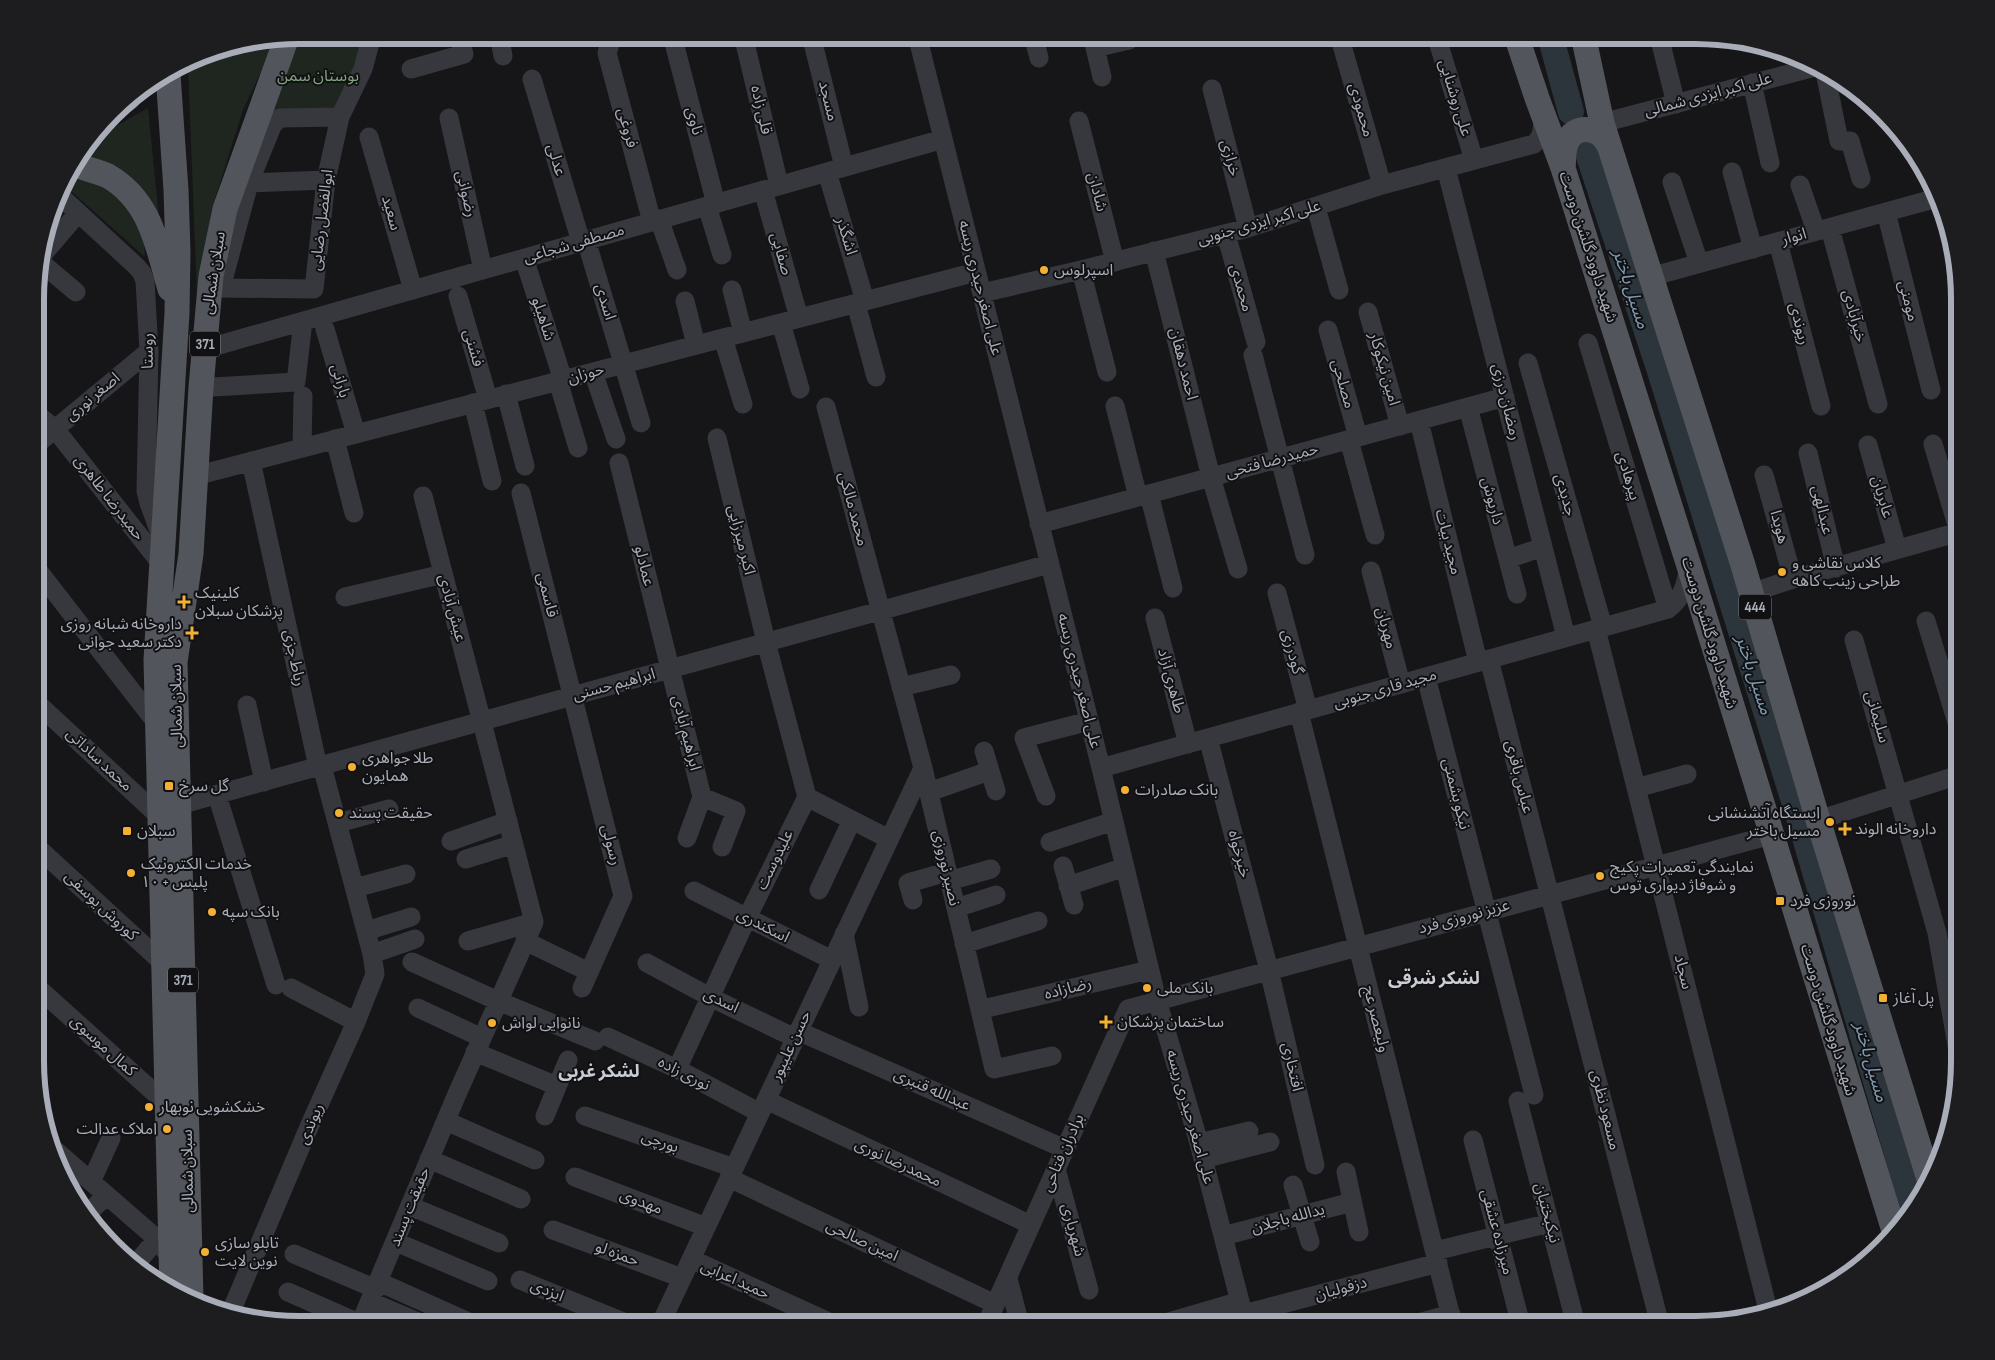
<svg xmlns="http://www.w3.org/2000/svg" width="1995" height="1360" font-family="'Sofia Sans Condensed','Noto Sans Arabic',sans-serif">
	<rect width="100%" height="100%" fill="#161618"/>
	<path fill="#1e261f" d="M302,35H360L358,62L338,111L270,112Z
		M272,40L264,65L243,110L213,205L197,296L188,66L202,54Z
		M148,108L159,218L81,157L97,137Z
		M65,178L95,182L129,206L143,231L145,257L62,183Z"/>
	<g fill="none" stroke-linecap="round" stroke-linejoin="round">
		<path stroke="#2c353c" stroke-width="26" d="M1550,35L1571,112
			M1585,144L1659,368L1799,817L1913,1208"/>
		<path stroke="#37383d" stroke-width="19" d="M499,35L503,56
			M611,35L612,38L607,53L652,222
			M743,35L779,185
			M811,35L844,167
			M917,35L1101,768L1157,1000L1199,1143L1246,1325
			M1033,35L1039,58
			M1092,35L1102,77
			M1339,35L1382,185
			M1436,35L1474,160
			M1659,36L1676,104
			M673,39L716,204
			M1095,48L1129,40
			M411,69L464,54L458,35
			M1825,72L1839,141H1850L1861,179
			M532,79L581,242
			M1752,83L1770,163
			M1212,89L1248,228
			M340,117L280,118L273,124L249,183L221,288L314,289L326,180L340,117L363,69L372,35
			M449,118L483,270
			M1079,121L1115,262
			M1602,123L1815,67
			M369,137L413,290
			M1446,168L1566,637
			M827,172L865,301
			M1732,172L1753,249
			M1672,182L1699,263
			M249,183L326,180
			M1800,185L1816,231
			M763,190L799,318
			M58,194L136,266L142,273L145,281L149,351L146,491L149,503L161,536
			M707,206L722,255
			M1316,207L1339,290
			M1886,212L1931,390
			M659,219L677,270
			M1830,228L1878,404
			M1226,234L1256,342
			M586,240L641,423
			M1778,242L1821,406
			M1154,251L1211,477L1238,569
			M524,258L563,380
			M38,260L78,213
			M38,260L76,292
			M1081,270L1107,372
			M1650,277L1937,198
			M732,290L743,333
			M982,293L1081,270L1248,228L1382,185L1534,144C1543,137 1544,124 1541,114
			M458,296L488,399
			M685,301L696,345
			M856,304L876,377
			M1368,312L1400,426
			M781,323L800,389
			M325,329L356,434
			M1328,330L1358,437
			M723,338L743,404
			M1588,343L1668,609
			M205,349L943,139
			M1253,355L1305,555
			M1528,363L1603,627
			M593,372L616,439
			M558,381L578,448
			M213,387L296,382L303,321
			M506,394L525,466
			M473,403L492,481
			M1115,406L1138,497
			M826,407L923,768L994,1069L1052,1056
			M1468,407L1517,594
			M37,414L55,429L163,566
			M1419,421L1478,662
			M335,439L354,513
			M1349,440L1375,535
			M37,444L149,351
			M1933,444L1959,532
			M1868,445L1897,549
			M302,448L303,396
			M1808,453L1836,568
			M251,461L318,767
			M619,463L702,797L736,811L722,847
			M1764,475L1793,579
			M195,476L976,272
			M521,493L623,896L582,988
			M1149,494L1173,588
			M1039,524L1505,397
			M1508,559L1543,547
			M37,569L158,725
			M1371,571L1401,684
			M1277,593L1308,710
			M1751,593L1793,579L1959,532
			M345,597L443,574
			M1155,618L1188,744
			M1926,621L1959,729
			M1596,629L1769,1314
			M1854,640L1937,933L1959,1056
			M1489,659L1660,1325
			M1426,677L1534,1095
			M901,687L951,675
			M37,703L160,817
			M247,705L264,782
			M1299,712L1453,1325
			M1208,738L1269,970L1315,1165
			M984,751L996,791
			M1101,768L1668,609C1683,598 1686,584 1689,566
			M1636,788L1687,774
			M929,792L989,771
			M217,795L276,985
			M1046,796L1024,738L1089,721
			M807,797L889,839
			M179,805L1049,564
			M1818,820L1959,775
			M338,823L389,809
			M687,838L702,797
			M451,841L508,821
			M1050,842L1114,821
			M37,847L164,964
			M466,859L514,844
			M1063,866L1074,905
			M949,881L991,869
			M1068,886L1125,867
			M355,888L406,874
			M819,890L852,820
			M694,891L832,960
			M913,900L908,883L947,872
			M956,908L996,895
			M366,931L411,917
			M844,934L859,1007
			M468,941L534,922
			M525,941L589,972
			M964,944L1038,921
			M372,954L415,939
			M412,962L498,1001L595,1041
			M647,963L710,997L795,1038
			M37,987L168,1105
			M291,988L356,1022
			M418,1008L482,1038
			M987,1008L1149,970
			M798,1031L1065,1149
			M608,1037L677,1069L760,1113
			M475,1052L557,1086
			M677,1069L747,918L807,797L766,642L717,438
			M766,1100L1031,1225
			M1518,1101L1576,1325
			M545,1116L568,1060
			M585,1116L734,1168
			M446,1121L535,1160
			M1473,1140L1521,1325
			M1199,1143L1249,1131
			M56,1151L157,1239L172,1260
			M429,1159L521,1199
			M1203,1159L1270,1142
			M1056,1169L1089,1290
			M1346,1172L1359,1232
			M575,1177L706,1227
			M729,1178L995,1304
			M91,1182L111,1138
			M1293,1185L1310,1242
			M410,1206L499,1243
			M88,1213L107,1195
			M553,1230L682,1278
			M1223,1236L1352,1202
			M396,1242L488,1281
			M1435,1251L1550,1223
			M294,1254L376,1289
			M691,1259L835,1325
			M134,1266L157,1239
			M1008,1279L1020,1325
			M520,1280L631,1325
			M379,1282L473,1324
			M288,1292L361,1324
			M371,1302L425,1325
			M230,1314L309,1127L356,1022L375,974L372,954L322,766
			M1244,1314L1438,1263
			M360,1324L457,1094L534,922L423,496
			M660,1325L923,768
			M986,1325L1128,1009L1771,835
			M1158,1325L1240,1301
			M1411,1325L1451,1314"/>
		<path stroke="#53555c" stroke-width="25" d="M1516,35L1537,98L1563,168L1689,566L1895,1234
			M1583,35L1602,123L1742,562L1818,820L1929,1179
			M168,74L176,190L178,252L177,313L156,660L172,1289
			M124,101L128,98
			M75,165C85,169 98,171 108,176C151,201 157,245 170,289
			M1563,168C1564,161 1563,151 1566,144C1574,122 1601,127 1609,146
			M191,1299L175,662L191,554L201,387L211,276L225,209L287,37"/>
	</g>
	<g fill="#f2b134" stroke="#111113" stroke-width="2">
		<circle cx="1044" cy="270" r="5"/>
		<circle cx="1782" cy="572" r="5"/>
		<path d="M181.5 594.5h5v5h5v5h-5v5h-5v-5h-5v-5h5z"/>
		<path d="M189.5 625.5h5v5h5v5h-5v5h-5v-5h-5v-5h5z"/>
		<circle cx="352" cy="767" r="5"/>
		<rect x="164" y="781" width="10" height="10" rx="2.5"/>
		<circle cx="1125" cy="790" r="5"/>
		<circle cx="339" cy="813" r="5"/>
		<circle cx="1830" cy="822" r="5"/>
		<path d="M1842.5 821.5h5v5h5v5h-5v5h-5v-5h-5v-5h5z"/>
		<rect x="122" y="826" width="10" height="10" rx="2.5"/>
		<circle cx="131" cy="873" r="5"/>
		<circle cx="1600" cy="876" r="5"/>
		<rect x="1775" y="896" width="10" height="10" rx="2.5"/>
		<circle cx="212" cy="912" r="5"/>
		<circle cx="1147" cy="988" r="5"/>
		<rect x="1878" y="993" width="10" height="10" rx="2.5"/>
		<path d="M1103.5 1014.5h5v5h5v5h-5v5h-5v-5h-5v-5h5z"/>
		<circle cx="492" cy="1023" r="5"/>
		<circle cx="149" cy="1107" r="5"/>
		<circle cx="167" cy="1129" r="5"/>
		<circle cx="205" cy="1252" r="5"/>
	</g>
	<g text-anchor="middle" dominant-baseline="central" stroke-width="4" stroke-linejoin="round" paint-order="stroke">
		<g fill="#111113" stroke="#7b7e86" stroke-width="1">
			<rect x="190" y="331.5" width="30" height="25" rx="4"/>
			<rect x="1739" y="594.5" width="32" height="25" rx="4"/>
			<rect x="168" y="967.5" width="30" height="25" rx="4"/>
		</g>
		<g font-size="15" font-weight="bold" fill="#a8adb8">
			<text x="205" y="344">371</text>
			<text x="1755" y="607">444</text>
			<text x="183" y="980">371</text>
		</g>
		<g font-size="16" fill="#7fa381" stroke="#111113">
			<text x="318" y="76">بوستان سمن</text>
		</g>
		<g font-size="16" fill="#a8adb8" stroke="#111113">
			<text transform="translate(1708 95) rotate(-15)">علی اکبر ایزدی شمالی</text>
			<text transform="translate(1455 98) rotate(73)">علی روشنایی</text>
			<text transform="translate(828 101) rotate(76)">مسجد</text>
			<text transform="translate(761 110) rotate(77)">قلی زاده</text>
			<text transform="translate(1361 110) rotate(74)">محمودی</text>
			<text transform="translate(694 121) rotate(75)">ناوی</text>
			<text transform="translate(627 128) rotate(75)">فروغی</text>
			<text transform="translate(1230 158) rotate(75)">خرازی</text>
			<text transform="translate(556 160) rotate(73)">عدلی</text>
			<text transform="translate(1097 192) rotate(76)">شادان</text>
			<text transform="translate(466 194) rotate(77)">رضوانی</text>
			<text transform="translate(391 213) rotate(74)">سعید</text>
			<text transform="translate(322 220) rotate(-83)">ابوالفضل رضایی</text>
			<text transform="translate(1259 223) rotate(-16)">علی اکبر ایزدی جنوبی</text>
			<text transform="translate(846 236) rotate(73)">اشگذر</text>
			<text transform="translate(1794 237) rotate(-15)">انوار</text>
			<text transform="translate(574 244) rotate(-16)">مصطفی شجاعی</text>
			<text transform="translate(1588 247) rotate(72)">شهید داوود گلشن دوست</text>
			<text transform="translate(781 254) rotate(74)">صفایی</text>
			<text transform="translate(214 273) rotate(-81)">سبلان شمالی</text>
			<text transform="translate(980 288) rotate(76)">علی اصغر حیدری ریسه</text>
			<text transform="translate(1241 288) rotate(74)">محمدی</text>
			<text transform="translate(1908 301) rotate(76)">مومنی</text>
			<text transform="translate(605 302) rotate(73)">اسدی</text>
			<text transform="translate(1854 316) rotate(75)">خیرآبادی</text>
			<text transform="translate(543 319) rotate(72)">شاهیلو</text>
			<text transform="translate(1799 324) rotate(76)">ریوندی</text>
			<text transform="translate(473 348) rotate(74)">فشنی</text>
			<text transform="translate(148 351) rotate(-91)">روستا</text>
			<text transform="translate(1183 364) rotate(76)">احمد دهقان</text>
			<text transform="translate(1384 369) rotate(74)">امین نیکوکار</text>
			<text transform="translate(586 374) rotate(-15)">حوزان</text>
			<text transform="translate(340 381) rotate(74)">بارانی</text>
			<text transform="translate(1343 384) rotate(74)">مصلحی</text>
			<text transform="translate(93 397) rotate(-40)">اصغر نوری</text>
			<text transform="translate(1506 402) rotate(76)">رمضان درزی</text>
			<text transform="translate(1272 461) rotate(-15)">حمیدرضا فتحی</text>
			<text transform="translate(1628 476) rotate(73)">پیرهادی</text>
			<text transform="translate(1565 495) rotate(74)">جدیدی</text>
			<text transform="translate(1882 497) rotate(74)">عابریان</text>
			<text transform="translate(109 498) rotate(52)">حمیدرضا طاهری</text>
			<text transform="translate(1492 501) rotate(75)">داریوش</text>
			<text transform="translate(853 509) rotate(75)">محمد مالکی</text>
			<text transform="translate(1822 510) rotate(77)">عبدالهی</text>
			<text transform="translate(1779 527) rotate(75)">هویدا</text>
			<text transform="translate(741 540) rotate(76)">اکبر میرزایی</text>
			<text transform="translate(1448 542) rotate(76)">مجید بیات</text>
			<text transform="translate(644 566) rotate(76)">عمادلو</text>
			<text transform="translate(547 595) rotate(76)">قاسمی</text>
			<text transform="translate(452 608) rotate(75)">عیش آبادی</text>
			<text transform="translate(1386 628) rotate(75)">مهربان</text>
			<text transform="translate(1709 633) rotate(73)">شهید داوود گلشن دوست</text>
			<text transform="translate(1292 652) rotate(75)">گودرزی</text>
			<text transform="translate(294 658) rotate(78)">رباط جزی</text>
			<text transform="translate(1079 681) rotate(76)">علی اصغر حیدری ریسه</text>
			<text transform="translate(1171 681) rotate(75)">طاهری آزاد</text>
			<text transform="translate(614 685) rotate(-15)">ابراهیم حسنی</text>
			<text transform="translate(1385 689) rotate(-16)">مجید قاری جنوبی</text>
			<text transform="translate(177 706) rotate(-91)">سبلان شمالی</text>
			<text transform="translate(1877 717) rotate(74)">سلیمانی</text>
			<text transform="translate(686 733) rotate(76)">ابراهیم آبادی</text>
			<text transform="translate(99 760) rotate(43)">محمد ساداتی</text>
			<text transform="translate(1519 777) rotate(76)">عباس باقری</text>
			<text transform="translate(1456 794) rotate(76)">نیکو بشمنی</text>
			<text transform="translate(611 845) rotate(76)">رسولی</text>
			<text transform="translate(1239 854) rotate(75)">خیرخواه</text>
			<text transform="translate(775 860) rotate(-64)">علیدوست</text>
			<text transform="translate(946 868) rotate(77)">نصیر نوروزی</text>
			<text transform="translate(101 906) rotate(43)">کوروش یوسفی</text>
			<text transform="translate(1464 917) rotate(-15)">عزیز نوروزی فرد</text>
			<text transform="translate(763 926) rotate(27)">اسکندری</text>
			<text transform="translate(1683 972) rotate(76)">سجاد</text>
			<text transform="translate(1068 989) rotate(-14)">رضازاده</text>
			<text transform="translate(721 1001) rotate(26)">اسدی</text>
			<text transform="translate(1376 1019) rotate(76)">ولیعصر عج</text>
			<text transform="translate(1828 1020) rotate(73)">شهید داوود گلشن دوست</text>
			<text transform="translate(103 1046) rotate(42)">کمال موسوی</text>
			<text transform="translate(791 1046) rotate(-65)">حسن علیپور</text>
			<text transform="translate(1292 1067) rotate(77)">افتخاری</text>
			<text transform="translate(684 1074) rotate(27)">نوری زاده</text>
			<text transform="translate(932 1090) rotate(24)">عبدالله قنبری</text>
			<text transform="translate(1605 1110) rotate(76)">مسعود نظری</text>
			<text transform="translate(1190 1117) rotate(74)">علی اصغر حیدری ریسه</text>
			<text transform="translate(311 1124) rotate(-67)">ریوندی</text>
			<text transform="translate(660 1142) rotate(19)">بورچی</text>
			<text transform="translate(1063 1153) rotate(-66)">برادران فتاحی</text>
			<text transform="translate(898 1163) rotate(25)">محمدرضا نوری</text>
			<text transform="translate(188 1171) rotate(-91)">سبلان شمالی</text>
			<text transform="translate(641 1202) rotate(21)">مهدوی</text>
			<text transform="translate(410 1207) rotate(-68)">حقیقت پسند</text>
			<text transform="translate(1547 1213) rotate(75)">نیکبختیان</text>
			<text transform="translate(1288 1219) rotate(-15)">یدالله باجلان</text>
			<text transform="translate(1073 1230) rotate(75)">شهریاری</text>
			<text transform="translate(1497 1232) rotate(75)">میرزاده عشقی</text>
			<text transform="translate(862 1241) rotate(25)">امین صالحی</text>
			<text transform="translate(617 1254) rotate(20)">حمزه لو</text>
			<text transform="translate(735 1280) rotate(24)">حمید اعرابی</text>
			<text transform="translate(1341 1289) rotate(-15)">دزفولیان</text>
			<text transform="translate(547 1291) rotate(22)">ایزدی</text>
		</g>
		<g font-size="16" fill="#a8adb8" stroke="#111113" text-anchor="start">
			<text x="1054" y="270">اسپرلوس</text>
			<text x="1792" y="563">کلاس نقاشی و<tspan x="1792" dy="18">طراحی زینب کاهه</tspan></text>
			<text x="195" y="593">کلینیک<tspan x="195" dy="18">پزشکان سبلان</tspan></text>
			<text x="182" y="624" text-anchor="end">داروخانه شبانه روزی<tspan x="182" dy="18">دکتر سعید جوانی</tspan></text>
			<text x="362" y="758">طلا جواهری<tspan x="362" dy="18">همایون</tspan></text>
			<text x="179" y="786">گل سرخ</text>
			<text x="1135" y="790">بانک صادرات</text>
			<text x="349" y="813">حقیقت پسند</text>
			<text x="1820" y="813" text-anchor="end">ایستگاه آتشنشانی<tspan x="1820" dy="18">مسیل باختر</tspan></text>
			<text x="1855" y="829">داروخانه الوند</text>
			<text x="137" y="831">سبلان</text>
			<text x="141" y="864">خدمات الکترونیک<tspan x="141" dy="18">پلیس + ۱۰</tspan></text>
			<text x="1610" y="867">نمایندگی تعمیرات پکیج<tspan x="1610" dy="18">و شوفاژ دیواری توس</tspan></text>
			<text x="1790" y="901">نوروزی فرد</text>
			<text x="222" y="912">بانک سپه</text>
			<text x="1157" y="988">بانک ملی</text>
			<text x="1893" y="998">پل آغاز</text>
			<text x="1117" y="1022">ساختمان پزشکان</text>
			<text x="502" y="1023">نانوایی لواش</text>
			<text x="159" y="1107">خشکشویی نوبهار</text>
			<text x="157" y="1129" text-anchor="end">املاک عدالت</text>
			<text x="215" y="1243">تابلو سازی<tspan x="215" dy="18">نوین لایت</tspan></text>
		</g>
		<g font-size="18" font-style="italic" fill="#7f9bb3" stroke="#111113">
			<text transform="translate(1631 289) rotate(72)">مسیل باختر</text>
			<text transform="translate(1754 675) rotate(72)">مسیل باختر</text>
			<text transform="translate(1871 1062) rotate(74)">مسیل باختر</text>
		</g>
		<g font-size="18" font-weight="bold" fill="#c9ccd4" stroke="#111113">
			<text x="1434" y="978">لشکر شرقی</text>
			<text x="599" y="1071">لشکر غربی</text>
		</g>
	</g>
	<path d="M0 0H1995V1360H0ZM299 44H1696A255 255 0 0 1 1951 299V1061A255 255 0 0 1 1696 1316H299A255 255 0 0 1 44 1061V299A255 255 0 0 1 299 44Z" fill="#1d1d20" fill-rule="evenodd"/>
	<path fill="none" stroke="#a8adb8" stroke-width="6" d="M299 44H1696A255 255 0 0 1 1951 299V1061A255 255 0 0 1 1696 1316H299A255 255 0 0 1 44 1061V299A255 255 0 0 1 299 44Z"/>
</svg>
